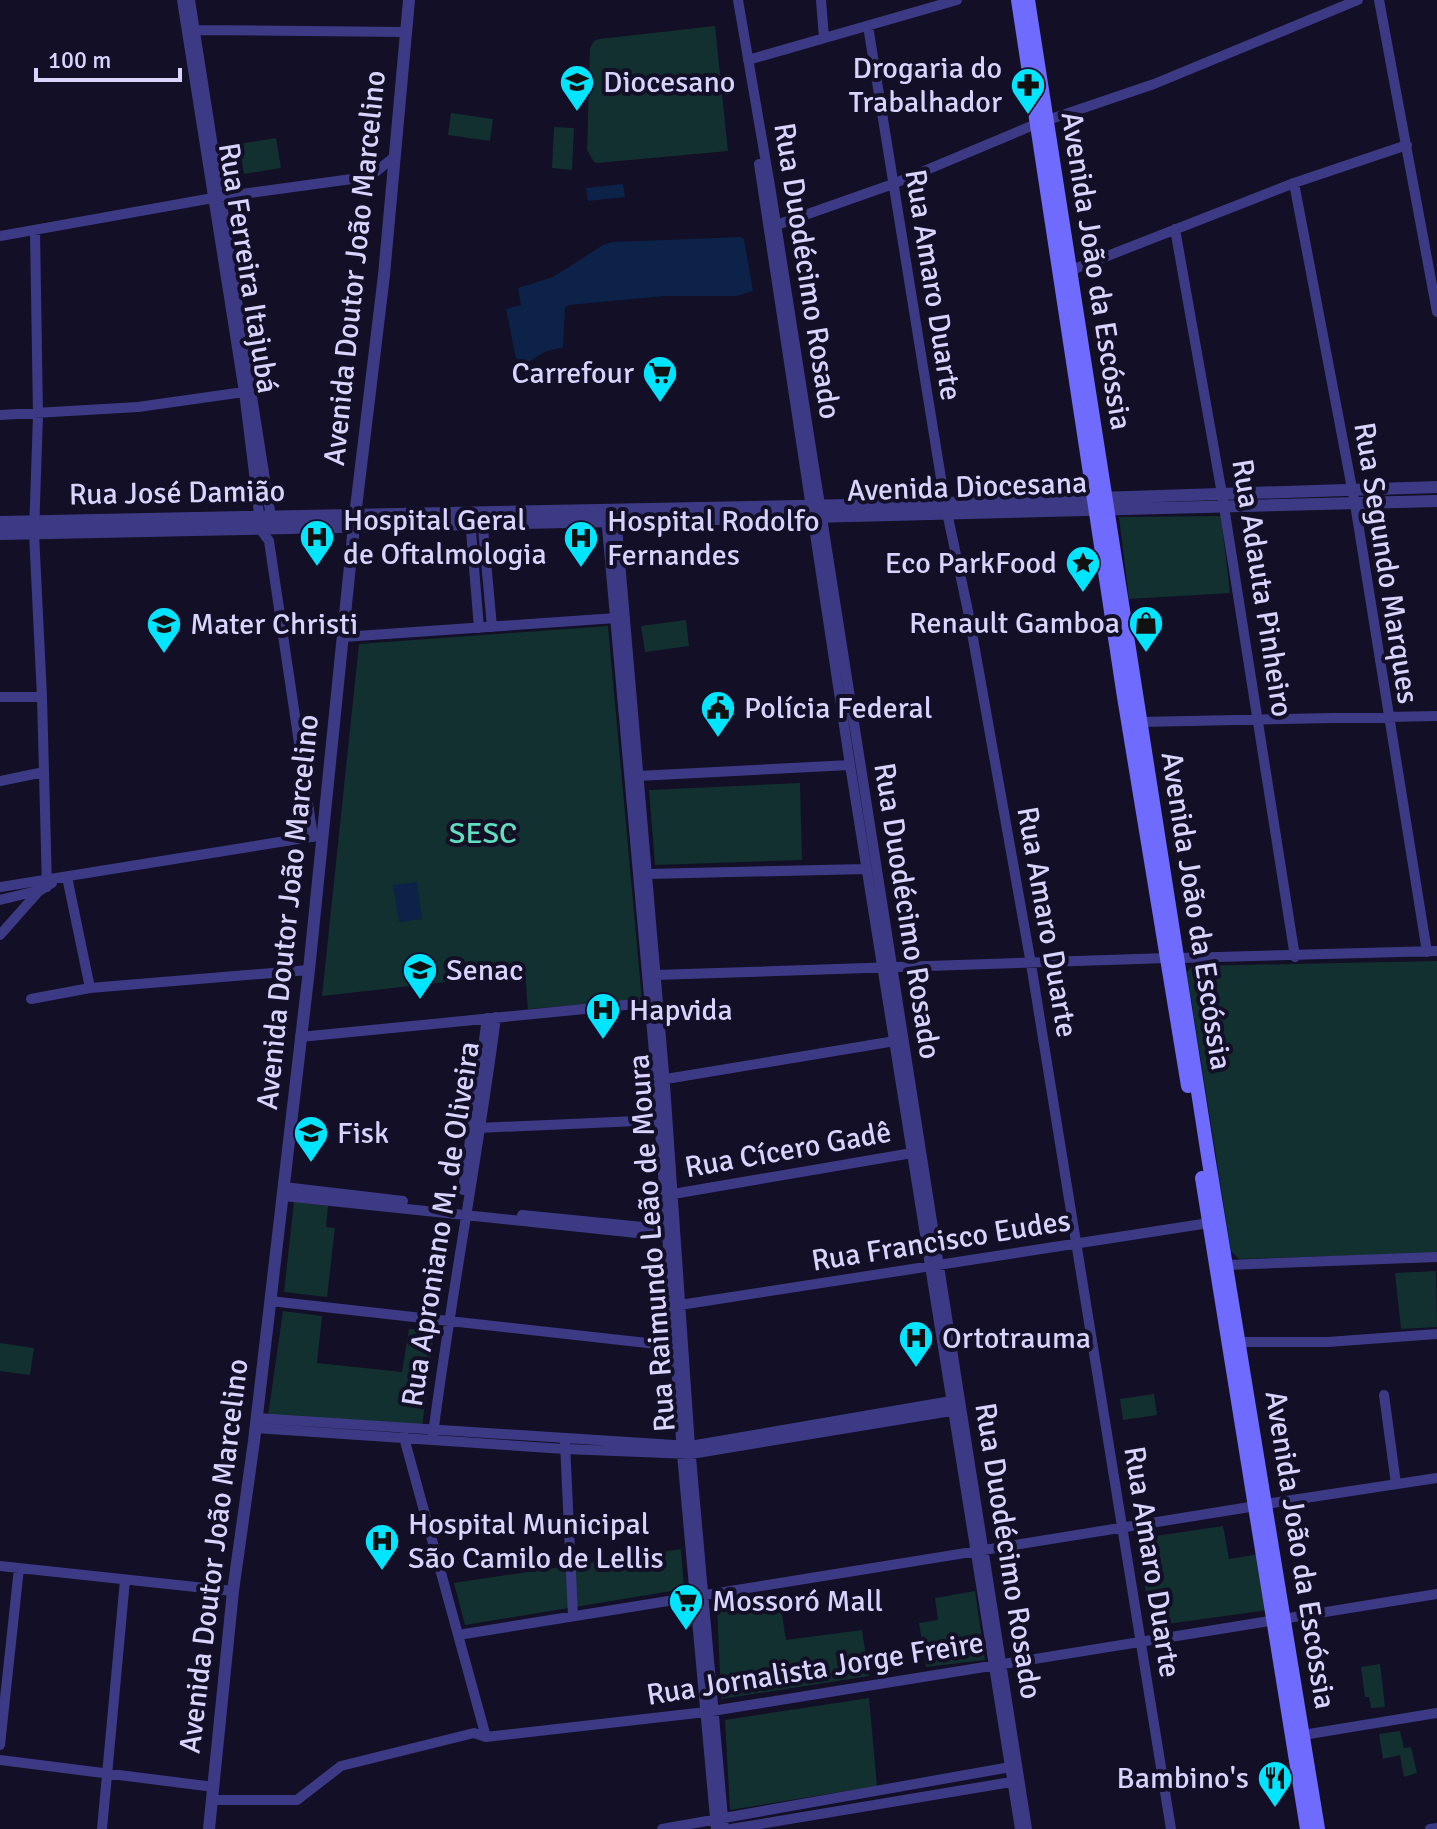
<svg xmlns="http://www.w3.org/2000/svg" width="1437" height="1829" font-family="Signika,sans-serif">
	<rect width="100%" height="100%" fill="#130f26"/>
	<path fill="#12302f" d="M715,26L728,151L598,163L594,162L587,150L590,48L594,41L599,39Z
		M451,113L493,119L490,141L448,135Z
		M554,127L574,128L572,170L552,168Z
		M276,138L281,168L244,174L239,144Z
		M1221,516L1230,593L1129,599L1119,517Z
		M686,620L689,646L645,652L641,626Z
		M608,626L642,1000L528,1009L525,973L322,996L359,644Z
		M800,783L802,860L655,865L649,790Z
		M1437,961V1253L1239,1259L1231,1251L1188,979L1187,972L1192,966Z
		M294,1202L328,1206L326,1227L335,1228L327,1297L284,1292Z
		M1436,1271L1437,1327L1401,1329L1395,1273Z
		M283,1311L322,1316L317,1363L402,1372L409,1329L434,1330L422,1428L268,1416Z
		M0,1343L34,1348L30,1375L0,1371Z
		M1154,1394L1157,1415L1123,1420L1120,1399Z
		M1223,1526L1229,1559L1260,1554L1268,1610L1153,1626L1135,1539Z
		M681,1549L684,1589L465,1625L454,1583Z
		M975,1591L985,1660L926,1667L919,1623L938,1620L935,1598Z
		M779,1596L786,1640L862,1630L869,1676L721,1699L717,1607Z
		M1380,1664L1385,1707L1371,1708L1369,1697H1365L1361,1667Z
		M869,1698L877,1786L730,1810L725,1720Z
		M1400,1731L1404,1748L1411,1747L1417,1773L1404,1777L1400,1755L1383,1759L1379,1734Z"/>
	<path fill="#0c2248" d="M623,184L625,197L588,201L586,188Z
		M741,237L744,239L753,291L736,296H665L569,305L565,307L563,347C556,349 547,350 541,354C530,360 529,367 516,358L506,309L521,305L518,288L553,277L603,245L613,242Z
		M417,882L422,919L399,922L393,885Z"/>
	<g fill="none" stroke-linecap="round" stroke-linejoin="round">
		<path stroke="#3d3a85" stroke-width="10" d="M182,0L244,392L261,530L269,541L313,837
			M190,0L272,524
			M738,0L771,192L1027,1829
			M821,0L824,38
			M1379,0L1437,312
			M868,26L945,503L969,616L1031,964L1171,1829
			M194,30L406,32
			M748,60L957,0
			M759,164L850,765L1020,1829
			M1294,183L1355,504L1427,952
			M771,227L893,184L1036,124L1154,84L1358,0
			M1175,229L1222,494L1295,957
			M35,230L38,415L34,533L42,697L47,887
			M0,236L213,198L359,178L372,175L394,157
			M1069,271L1294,183L1407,145
			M0,415L138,407L244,392
			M616,515L665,1085L690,1446L724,1829
			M606,516L657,1086L682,1454L716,1829
			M482,517L492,627
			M470,519L479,628
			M343,637L616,618
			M0,697H42
			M1140,722L1437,716
			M638,776L850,765
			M0,781L44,772
			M647,874L866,869
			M67,877L90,988
			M0,887L317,836
			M0,900L37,891
			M0,935L39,891L52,883
			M1179,958L1437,951
			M655,975L1168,958
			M31,999L90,988L309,970
			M300,1037L656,1002
			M660,1080L895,1041
			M478,1128L660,1120
			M284,1187L403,1201
			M463,1190L487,1018
			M673,1194L912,1153
			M283,1196L675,1237
			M522,1215L673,1230
			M1226,1265L1437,1257
			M270,1301L674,1346
			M680,1305L1209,1223
			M1240,1342H1328L1437,1334
			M1384,1395L1396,1484
			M256,1418L690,1446L957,1400
			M255,1428L565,1449L691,1454L957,1410
			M403,1434L486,1737
			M433,1434C451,1295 478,1157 496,1017
			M565,1443L573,1616
			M1266,1504L1437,1478
			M0,1566L233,1591
			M458,1635L1256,1506
			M1303,1735L1437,1713
			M0,1745L19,1568
			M0,1760L214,1787
			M212,1800H297L341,1766L474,1733L486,1737L706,1712L1437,1594
			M102,1829L125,1580
			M662,1829L1016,1766
			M731,1829L1017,1781
			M1430,1829L1437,1828"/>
		<path stroke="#3d3a85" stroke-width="12" d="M0,522L945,503L1437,487
			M0,534L812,517L1437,501
			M209,1829L233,1591L254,1441L309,970L355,516L384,275L409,0"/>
		<path stroke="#6f6bff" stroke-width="14" d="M1018,0L1124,697L1188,1086
			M1028,0L1208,1156L1318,1829
			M1202,1178L1307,1829"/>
	</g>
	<defs>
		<g id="university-pin" transform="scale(1.8)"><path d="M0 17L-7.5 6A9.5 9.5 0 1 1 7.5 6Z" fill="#00e5ff" stroke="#130f26"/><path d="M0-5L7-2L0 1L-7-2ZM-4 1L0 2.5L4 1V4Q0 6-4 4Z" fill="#111"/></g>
		<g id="pharmacy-pin" transform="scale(1.8)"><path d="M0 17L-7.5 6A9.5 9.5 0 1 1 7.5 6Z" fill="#00e5ff" stroke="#130f26"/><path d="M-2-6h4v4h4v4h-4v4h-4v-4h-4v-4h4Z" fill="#111"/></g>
		<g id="supermarket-pin" transform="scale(1.8)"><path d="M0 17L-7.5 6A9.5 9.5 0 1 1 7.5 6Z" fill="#00e5ff" stroke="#130f26"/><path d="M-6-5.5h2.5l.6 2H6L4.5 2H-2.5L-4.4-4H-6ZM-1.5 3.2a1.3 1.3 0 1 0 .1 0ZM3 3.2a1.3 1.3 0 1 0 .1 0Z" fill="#111"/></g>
		<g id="hospital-pin" transform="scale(1.8)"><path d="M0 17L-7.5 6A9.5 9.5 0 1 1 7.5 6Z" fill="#00e5ff" stroke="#130f26"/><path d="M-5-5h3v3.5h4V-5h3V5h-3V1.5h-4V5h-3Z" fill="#111"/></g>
		<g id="sight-pin" transform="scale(1.8)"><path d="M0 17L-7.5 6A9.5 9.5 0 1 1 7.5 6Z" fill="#00e5ff" stroke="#130f26"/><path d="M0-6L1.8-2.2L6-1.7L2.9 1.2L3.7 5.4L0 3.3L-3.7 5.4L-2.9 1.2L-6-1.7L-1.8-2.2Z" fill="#111"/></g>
		<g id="shop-pin" transform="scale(1.8)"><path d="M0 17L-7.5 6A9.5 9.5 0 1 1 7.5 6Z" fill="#00e5ff" stroke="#130f26"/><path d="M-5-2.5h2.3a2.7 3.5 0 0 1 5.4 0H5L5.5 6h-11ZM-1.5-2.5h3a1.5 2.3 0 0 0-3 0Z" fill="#111"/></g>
		<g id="civic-pin" transform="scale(1.8)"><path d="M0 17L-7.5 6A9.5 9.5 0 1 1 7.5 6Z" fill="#00e5ff" stroke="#130f26"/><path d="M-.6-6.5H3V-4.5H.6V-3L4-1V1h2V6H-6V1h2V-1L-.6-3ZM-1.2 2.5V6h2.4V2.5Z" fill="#111"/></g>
		<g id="school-pin" transform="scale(1.8)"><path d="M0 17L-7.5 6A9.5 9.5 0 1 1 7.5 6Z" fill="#00e5ff" stroke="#130f26"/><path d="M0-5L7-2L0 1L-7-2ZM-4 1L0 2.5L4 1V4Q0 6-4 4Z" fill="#111"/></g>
		<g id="restaurant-pin" transform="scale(1.8)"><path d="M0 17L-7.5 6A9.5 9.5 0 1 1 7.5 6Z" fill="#00e5ff" stroke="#130f26"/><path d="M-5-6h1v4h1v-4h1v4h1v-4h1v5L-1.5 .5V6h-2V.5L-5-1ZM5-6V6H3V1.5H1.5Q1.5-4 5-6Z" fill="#111"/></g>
	</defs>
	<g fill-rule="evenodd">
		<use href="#university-pin" x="577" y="82"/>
		<use href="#pharmacy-pin" x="1028" y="85"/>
		<use href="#supermarket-pin" x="660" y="373"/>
		<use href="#hospital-pin" x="317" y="537"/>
		<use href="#hospital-pin" x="581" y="538"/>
		<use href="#sight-pin" x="1083" y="563"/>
		<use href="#shop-pin" x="1146" y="623"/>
		<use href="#university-pin" x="164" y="624"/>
		<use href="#civic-pin" x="718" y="708"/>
		<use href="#university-pin" x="420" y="970"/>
		<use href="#hospital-pin" x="603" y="1010"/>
		<use href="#school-pin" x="311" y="1133"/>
		<use href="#hospital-pin" x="916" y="1338"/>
		<use href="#hospital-pin" x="382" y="1541"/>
		<use href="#supermarket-pin" x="686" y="1601"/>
		<use href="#restaurant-pin" x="1275" y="1778"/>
	</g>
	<g text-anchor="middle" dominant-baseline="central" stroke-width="8" stroke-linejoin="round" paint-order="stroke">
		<g font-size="30" fill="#d9d4ff" stroke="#130f26" text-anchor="start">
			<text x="1002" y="68" text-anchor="end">Drogaria do<tspan x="1002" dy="34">Trabalhador</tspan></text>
			<text x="603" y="82">Diocesano</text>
			<text x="634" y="373" text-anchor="end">Carrefour</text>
			<text x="343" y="520">Hospital Geral<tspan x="343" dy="34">de Oftalmologia</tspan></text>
			<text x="607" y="521">Hospital Rodolfo<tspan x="607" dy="34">Fernandes</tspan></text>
			<text x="1057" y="563" text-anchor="end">Eco ParkFood</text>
			<text x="1120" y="623" text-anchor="end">Renault Gamboa</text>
			<text x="190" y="624">Mater Christi</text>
			<text x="744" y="708">Polícia Federal</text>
			<text x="446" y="970">Senac</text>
			<text x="629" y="1010">Hapvida</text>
			<text x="337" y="1133">Fisk</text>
			<text x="942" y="1338">Ortotrauma</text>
			<text x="408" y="1524">Hospital Municipal<tspan x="408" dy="34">São Camilo de Lellis</tspan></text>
			<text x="712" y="1601">Mossoró Mall</text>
			<text x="1249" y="1778" text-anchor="end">Bambino's</text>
		</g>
		<g font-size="30" fill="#d9d4ff" stroke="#130f26">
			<text transform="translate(248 268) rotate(81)">Rua Ferreira Itajubá</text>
			<text transform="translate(355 268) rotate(-84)">Avenida Doutor João Marcelino</text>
			<text transform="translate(807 271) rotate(81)">Rua Duodécimo Rosado</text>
			<text transform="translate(1096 271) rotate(81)">Avenida João da Escóssia</text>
			<text transform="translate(933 285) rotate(81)">Rua Amaro Duarte</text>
			<text transform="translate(967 487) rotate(-2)">Avenida Diocesana</text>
			<text transform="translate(177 493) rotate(-1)">Rua José Damião</text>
			<text transform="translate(1386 563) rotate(81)">Rua Segundo Marques</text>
			<text transform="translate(1262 588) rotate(81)">Rua Adauta Pinheiro</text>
			<text transform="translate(907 911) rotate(81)">Rua Duodécimo Rosado</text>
			<text transform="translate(1196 911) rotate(81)">Avenida João da Escóssia</text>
			<text transform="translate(288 912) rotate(-84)">Avenida Doutor João Marcelino</text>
			<text transform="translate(1047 922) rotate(80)">Rua Amaro Duarte</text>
			<text transform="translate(788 1150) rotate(-10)">Rua Cícero Gadê</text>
			<text transform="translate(441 1224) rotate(-81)">Rua Aproniano M. de Oliveira</text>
			<text transform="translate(941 1241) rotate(-9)">Rua Francisco Eudes</text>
			<text transform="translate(652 1243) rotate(-94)">Rua Raimundo Leão de Moura</text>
			<text transform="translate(1300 1550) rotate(81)">Avenida João da Escóssia</text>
			<text transform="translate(1008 1551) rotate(81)">Rua Duodécimo Rosado</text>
			<text transform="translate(214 1556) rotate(-83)">Avenida Doutor João Marcelino</text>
			<text transform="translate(1152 1562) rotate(81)">Rua Amaro Duarte</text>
			<text transform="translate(815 1669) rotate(-9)">Rua Jornalista Jorge Freire</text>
		</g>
		<g font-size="30" fill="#5fe0c0" stroke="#130f26">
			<text x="483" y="833">SESC</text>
		</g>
	</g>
	<path d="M36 68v12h144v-12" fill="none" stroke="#d9d4ff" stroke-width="4"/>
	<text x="48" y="68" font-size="24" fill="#d9d4ff" stroke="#130f26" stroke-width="6" paint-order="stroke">100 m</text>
</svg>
